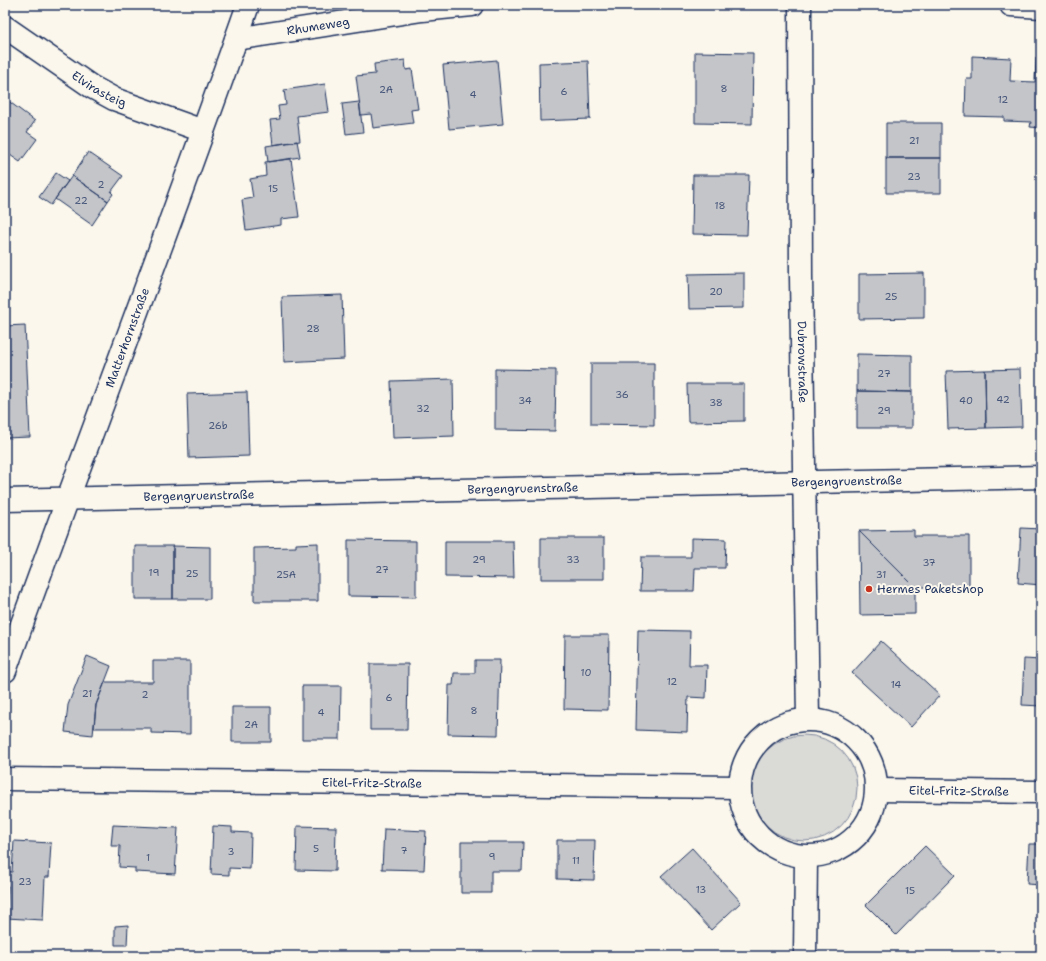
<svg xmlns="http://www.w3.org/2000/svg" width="1046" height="961" font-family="'Shantell Sans',sans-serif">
	<rect width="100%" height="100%" fill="#fbf7ec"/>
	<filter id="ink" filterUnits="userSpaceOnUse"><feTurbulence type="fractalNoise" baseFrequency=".025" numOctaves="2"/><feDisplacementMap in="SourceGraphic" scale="8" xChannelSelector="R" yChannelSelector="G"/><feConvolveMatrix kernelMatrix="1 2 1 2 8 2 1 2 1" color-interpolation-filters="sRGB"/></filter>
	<g filter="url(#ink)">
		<path fill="#dadad7" stroke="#7a849a" d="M751 788a53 53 0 1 1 106 0a53 53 0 1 1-106 0Z"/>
		<path fill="#c3c5c9" stroke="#1b2f5e" d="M695,52L753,53L752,124L695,123Z
			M972,56L1011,58L1010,81L1035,82L1036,58L1041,59V128L1030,127L1031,122L1004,121V117L965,116L966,79H972Z
			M405,60L406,70L412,69L418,109L411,110L413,123L373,128L371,114L361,115L356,76L375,74L374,64Z
			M497,60L503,124L449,129L443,65Z
			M588,61L590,119L540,121L539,63Z
			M325,84L329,112L297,116L300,141L273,145L270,120L280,119L278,106L286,105L284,90Z
			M7,100L35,121L27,132L37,139L20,162L10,155L5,162V103Z
			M359,102L363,132L346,134L342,104Z
			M886,123H941V158H886Z
			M297,141L300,157L268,162L266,146Z
			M88,152L123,176L111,192L113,194L108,201L72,176Z
			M886,158H941V193H886Z
			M291,159L299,217L281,219V225L246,230L242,200L253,198L250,179L266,176L265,162Z
			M56,173L68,181L51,205L39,197Z
			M693,175H749L747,235L692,234Z
			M72,176L108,201L92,225L55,199Z
			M744,273V308L689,309L688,274Z
			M924,273V318L859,319V274Z
			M342,295L344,359L284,362L282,297Z
			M25,325L30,437L5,438V326Z
			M857,354L912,355V392L857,391Z
			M591,363H654V425L591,424Z
			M495,369L556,370L555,431L495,430Z
			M1020,369L1022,427L986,428L985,370Z
			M985,370L986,428L948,429L946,371Z
			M453,379L454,436L393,438L391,381Z
			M687,384H744V421L688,422Z
			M857,391L912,392V428H857Z
			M247,392L249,456L189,458L187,394Z
			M1021,528L1041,529V585L1018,583Z
			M914,530V536H969V587H915L859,531Z
			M859,531L915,587V614L860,615Z
			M541,538H604V579H541Z
			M691,538L726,539L725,568H695L694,591H640L641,557H691Z
			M348,540L416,541V597L348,596Z
			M445,541H513L514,578L445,577Z
			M318,543V601H254V548L296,547V544Z
			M135,546H173V599H135Z
			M173,546L210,547V599H173Z
			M638,630L690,631L689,665H707L706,698L688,697L687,732L636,730Z
			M565,635H609L608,710L564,709Z
			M881,641L940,695L911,727L852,673Z
			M87,656L111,666L96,705L93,735L65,732L68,705Z
			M1024,659L1041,660V716V706L1022,705Z
			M475,660H500L498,735L448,734L449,685H453L454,673H475Z
			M153,661H190V734L151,733V728H94L96,705L105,682H153Z
			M370,664H408L407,730H370Z
			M302,686H341L340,739H302Z
			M232,707H271V742H232Z
			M113,825L178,828L175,874L135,872V868L119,867L120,846H111Z
			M213,826L232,827V832L251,833L250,869L229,868V875L211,874Z
			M297,826L336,827L335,871L296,870Z
			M384,829L426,831L424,870L382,869Z
			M557,840H595L594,880L557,879Z
			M14,841L51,843L49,877H45L43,920L6,918L8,886L5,885V871L12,872Z
			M461,842H523L522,871H491V893H461Z
			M1029,844H1041V885L1027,884Z
			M925,846L955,875L896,935L866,905Z
			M692,848L741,902L711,930L661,876Z
			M128,925L127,945H115V926Z
			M857,954L882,956H857Z"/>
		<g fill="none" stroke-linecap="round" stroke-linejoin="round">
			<g stroke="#1b2f5e" stroke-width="25">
				<g id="street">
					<path id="s1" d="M800,5L801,277L808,719"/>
					<path d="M1011,5L1041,7"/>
					<path id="s2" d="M5,27L92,87L114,99L203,131"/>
					<path id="s3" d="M236,39L422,10L472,5"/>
					<path id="s4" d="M5,500L1041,477"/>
					<path id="s5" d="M5,671C85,448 170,228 248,5"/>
					<circle cx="808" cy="788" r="68"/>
					<path id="s6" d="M5,779L739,787"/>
					<path id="s7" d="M877,790L1041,792"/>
					<path d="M805,956L806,857"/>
				</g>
			</g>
			<use href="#street" stroke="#fbf7ec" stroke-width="22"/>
		</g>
	</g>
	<circle fill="#c8321e" stroke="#fbf7ec" stroke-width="1.5" cx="869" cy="589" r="4"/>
	<g text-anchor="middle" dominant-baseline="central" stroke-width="4" stroke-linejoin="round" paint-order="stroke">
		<g font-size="10" fill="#455479">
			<text x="724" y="88">8</text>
			<text x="386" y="89">2A</text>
			<text x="564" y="91">6</text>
			<text x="473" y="94">4</text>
			<text x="1003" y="99">12</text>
			<text x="914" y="140">21</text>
			<text x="914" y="176">23</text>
			<text x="101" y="184">2</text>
			<text x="273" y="188">15</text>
			<text x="81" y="200">22</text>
			<text x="720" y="205">18</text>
			<text x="716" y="291">20</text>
			<text x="891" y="296">25</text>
			<text x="313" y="328">28</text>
			<text x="884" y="373">27</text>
			<text x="622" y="394">36</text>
			<text x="1003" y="399">42</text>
			<text x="525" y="400">34</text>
			<text x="966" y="400">40</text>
			<text x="716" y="402">38</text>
			<text x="423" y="408">32</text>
			<text x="884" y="410">29</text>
			<text x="218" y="425">26b</text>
			<text x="479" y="559">29</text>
			<text x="573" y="559">33</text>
			<text x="929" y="562">37</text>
			<text x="382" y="569">27</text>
			<text x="154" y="572">19</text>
			<text x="192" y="573">25</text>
			<text x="286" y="574">25A</text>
			<text x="881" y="574">31</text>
			<text x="586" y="672">10</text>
			<text x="672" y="681">12</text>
			<text x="896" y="684">14</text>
			<text x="87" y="693">21</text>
			<text x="145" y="694">2</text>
			<text x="389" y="697">6</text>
			<text x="474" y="710">8</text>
			<text x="321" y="712">4</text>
			<text x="251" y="724">2A</text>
			<text x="316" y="848">5</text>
			<text x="404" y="850">7</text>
			<text x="231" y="851">3</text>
			<text x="492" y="856">9</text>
			<text x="148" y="857">1</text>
			<text x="576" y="860">11</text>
			<text x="25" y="881">23</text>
			<text x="701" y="889">13</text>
			<text x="910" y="890">15</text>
		</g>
		<g font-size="12" fill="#1b2f5e" stroke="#fbf7ec">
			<text stroke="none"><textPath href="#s3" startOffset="83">Rhumeweg</textPath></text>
			<text stroke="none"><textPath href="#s2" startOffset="113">Elvirasteig</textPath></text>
			<text stroke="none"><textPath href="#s5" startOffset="355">Matterhornstraße</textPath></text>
			<text stroke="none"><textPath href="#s1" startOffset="357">Dubrowstraße</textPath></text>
			<text stroke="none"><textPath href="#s4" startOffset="842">Bergengruenstraße</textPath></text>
			<text stroke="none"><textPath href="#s4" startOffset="518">Bergengruenstraße</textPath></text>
			<text stroke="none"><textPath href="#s4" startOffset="194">Bergengruenstraße</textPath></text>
			<text stroke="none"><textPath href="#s6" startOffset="367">Eitel-Fritz-Straße</textPath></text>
			<text stroke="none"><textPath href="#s7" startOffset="82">Eitel-Fritz-Straße</textPath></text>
		</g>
		<g font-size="12" fill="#1b2f5e" stroke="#fbf7ec" text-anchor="start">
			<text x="877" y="589">Hermes Paketshop</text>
		</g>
	</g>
	<rect width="1046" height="961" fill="none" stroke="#fbf7ec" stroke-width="20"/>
	<rect x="10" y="10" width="1026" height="941" fill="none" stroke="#1b2f5e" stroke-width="1.5" filter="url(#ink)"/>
</svg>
